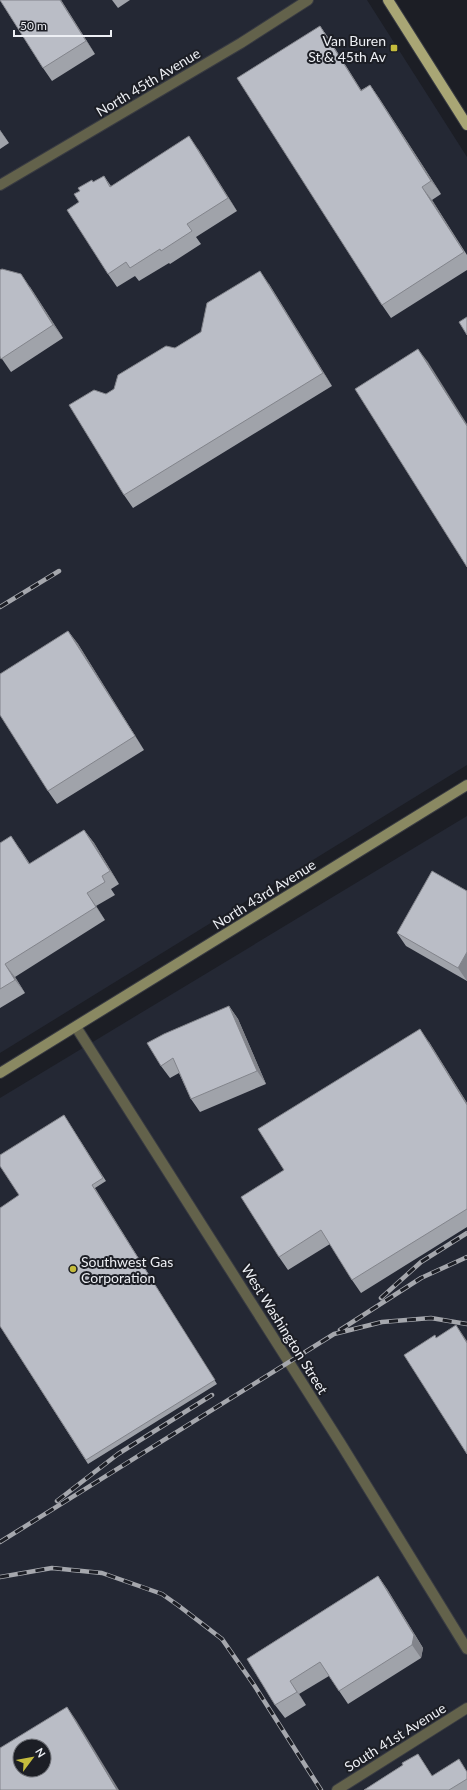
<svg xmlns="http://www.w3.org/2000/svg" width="467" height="1790" font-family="Lato,sans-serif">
	<rect width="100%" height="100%" fill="#1c1e25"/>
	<path fill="#242834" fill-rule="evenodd" d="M0,0H367L467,157V765L0,1053Z
		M467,816V1790H0V1098ZM20,1746H44V1770H20Z"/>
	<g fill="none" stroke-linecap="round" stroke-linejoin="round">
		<g stroke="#393b42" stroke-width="12">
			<path id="street" d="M0,185L241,43L308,0
				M76,1027L341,1444L467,1649
				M337,1790L467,1708"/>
		</g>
		<g stroke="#393b42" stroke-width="12">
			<path id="secondary" d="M0,1073L467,785"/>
		</g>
		<g stroke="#393b42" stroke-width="12">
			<path id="primary" d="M388,0L467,125"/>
		</g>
		<use href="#street" stroke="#63624b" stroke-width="10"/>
		<use href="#secondary" stroke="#8a8962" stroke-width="10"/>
		<use href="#primary" stroke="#a9a675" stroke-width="10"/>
		<g stroke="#a5a7ad" stroke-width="4.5">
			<path id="rail" d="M0,607L59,571
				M381,1298L421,1262L467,1233
				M340,1330L421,1278L467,1257
				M57,1501L118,1454L212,1395
				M0,1542L334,1334L382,1322L431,1318L467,1324
				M0,1577L52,1568L102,1573L162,1594L179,1606L222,1639L254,1685L321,1790"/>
		</g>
		<use href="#rail" stroke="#1c1e25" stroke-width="3" stroke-dasharray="9" stroke-linecap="butt"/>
	</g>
	<path fill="#a0a3aa" d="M0,0H61L95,54L52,81L43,68Z
		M112,0H130L118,8Z
		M320,26L329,39L361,90L370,85L379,98L441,194L432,200L467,255V270L391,318L382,305Z
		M0,130L9,143L0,149Z
		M198,149L237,211L196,237L201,244L170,264L169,263L139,281L135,276L117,287L108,274L79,202L94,182L104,176L111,186Z
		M269,284L332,386L133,508L124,495L175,348L201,332Z
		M30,287L63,338L11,372L0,356Z
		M68,631L78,644L144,750L57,804L48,791Z
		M84,830L94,843L119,884L111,889L115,895L96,906L105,920L15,977L25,993L0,1008V843L20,849L30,864Z
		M467,891V981L406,946L397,933Z
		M229,1006L238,1019L266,1084L200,1112L191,1099L179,1073L170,1078L161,1066Z
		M429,1042L467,1103V1227L361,1293L352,1280L330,1244L288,1270L279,1257L284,1170Z
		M64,1115L106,1181L95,1188L217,1384L88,1464L0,1326L19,1195Z
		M378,1576L387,1589L423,1648L421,1658L348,1704L329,1676L299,1694L306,1705L285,1718L275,1705L247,1659Z
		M418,1754L432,1776L467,1771V1790H364L403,1765Z"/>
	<path fill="#82848b" d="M60,0H61L95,54L86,41Z
		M320,26L329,39L370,104L361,91Z
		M370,85L379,98L441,194L431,181Z
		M0,130L9,143L0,131Z
		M189,136L198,149L237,211L228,198Z
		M422,187L432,200L467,256Z
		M260,271L269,284L332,386L323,373Z
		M21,274L30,287L63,338L53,325Z
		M418,349L428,362L467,424V426Z
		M68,631L78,644L144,750L135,736Z
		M84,830L94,843L119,884L110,871Z
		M11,836L20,849L38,877L29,864Z
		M87,893L96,906L105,920L96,907Z
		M467,952V981L458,968Z
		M5,964L15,977L25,993L15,980Z
		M229,1006L238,1019L266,1084L257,1071Z
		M420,1029L429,1042L467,1103V1105Z
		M456,1325L467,1341V1343Z
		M378,1576L387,1589L423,1648L421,1658L412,1645Z
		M290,1681L299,1694L306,1705L297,1692Z
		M67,1707L76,1720L119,1790H117Z"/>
	<path fill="#babdc6" stroke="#82848b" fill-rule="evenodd" d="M0,0H60L86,41L43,68Z
		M320,26L361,91L370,85L431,181L422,187L464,252L382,305L237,78Z
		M189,136L228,198L187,224L192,231L161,251L160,249L130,268L126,262L108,274L67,210L79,202L74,194L80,191L78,188L92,180L93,182L104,176L110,187Z
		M2,269L21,274L53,325L1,359L0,356V270Z
		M260,271L323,373L124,495L69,405L94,390L106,394L114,389L118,375L166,346L175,348L201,332L207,303Z
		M467,317V335L459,322Z
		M418,349L467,426V567L355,389Z
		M68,631L135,736L48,791L0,715V674Z
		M84,830L110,871L102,876L105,882L87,893L96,907L5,964L15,980L0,989V843L11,836L29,864Z
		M432,871L467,891V952L458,968L397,933Z
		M229,1006L257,1071L191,1099L173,1058L161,1066L147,1043L164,1034Z
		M420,1029L467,1105V1209L352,1280L321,1230L279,1257L241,1197L284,1170L258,1129Z
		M64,1115L103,1178L92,1185L215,1380L86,1460L0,1326V1208L19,1195L0,1166V1155Z
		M456,1325L467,1343V1454L404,1355L435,1335L436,1338Z
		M378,1576L414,1635L412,1645L339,1691L320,1662L290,1681L297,1692L275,1705L247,1659Z
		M67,1707L117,1790H0V1748ZM20,1746H44V1770H20Z
		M418,1754L432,1776L459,1759L467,1772V1779L449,1790H364L403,1765L402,1763Z"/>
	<g fill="#c5bc3d" stroke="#1c1e25" stroke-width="1.5">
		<rect x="390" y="44" width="8" height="8" rx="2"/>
		<circle cx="73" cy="1269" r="4"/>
	</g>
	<g text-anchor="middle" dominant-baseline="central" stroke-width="4" stroke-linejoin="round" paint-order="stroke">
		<g font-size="14" fill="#edeff4" stroke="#1c1e25" text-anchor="end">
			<text x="386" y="40">Van Buren<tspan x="386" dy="16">St &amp; 45th Av</tspan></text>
			<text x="81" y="1261" text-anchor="start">Southwest Gas<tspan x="81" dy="16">Corporation</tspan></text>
		</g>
		<g font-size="14" fill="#edeff4" stroke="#1c1e25">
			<text transform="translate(148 82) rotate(-31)">North 45th Avenue</text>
			<text transform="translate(264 894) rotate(-32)">North 43rd Avenue</text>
			<text transform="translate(285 1329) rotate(58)">West Washington Street</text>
			<text transform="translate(395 1737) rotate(-32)">South 41st Avenue</text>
		</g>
	</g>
	<g transform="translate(32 1758) rotate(58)"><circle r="19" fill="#1c1e25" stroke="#707278"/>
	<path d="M0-3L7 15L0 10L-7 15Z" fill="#c5bc3d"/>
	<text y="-6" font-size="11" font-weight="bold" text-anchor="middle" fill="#edeff4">N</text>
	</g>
	<path d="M14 30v6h97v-6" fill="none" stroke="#edeff4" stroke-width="2"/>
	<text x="20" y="30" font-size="12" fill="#edeff4" stroke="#1c1e25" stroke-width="3" paint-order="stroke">50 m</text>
</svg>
